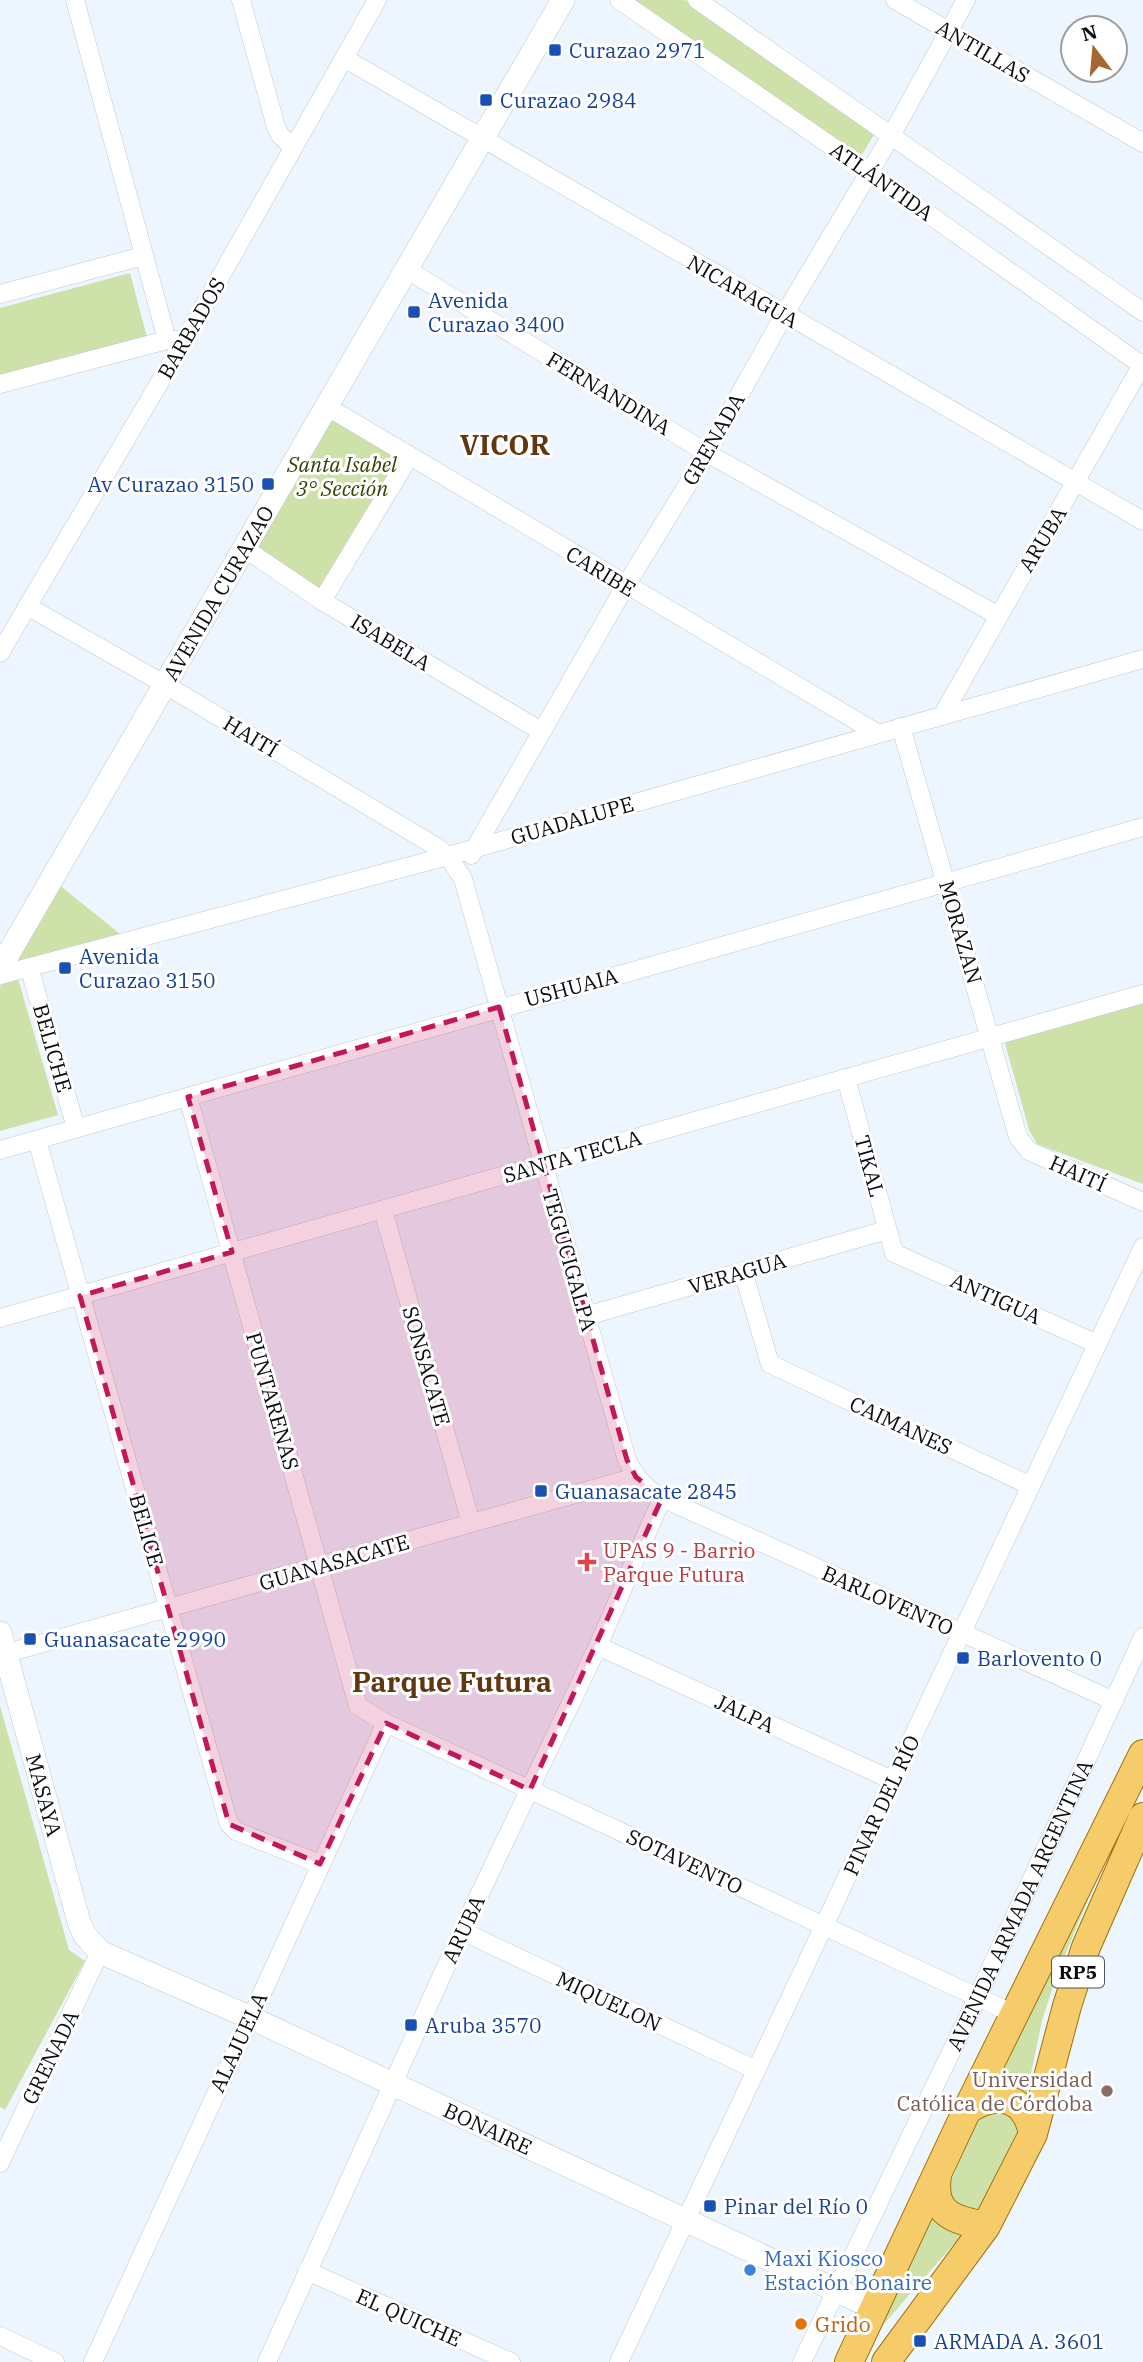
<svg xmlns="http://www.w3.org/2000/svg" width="1143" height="2362" font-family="'IBM Plex Serif',serif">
	<rect width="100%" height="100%" fill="#edf5ff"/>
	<path fill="#cee1a9" d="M629,0H685L876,131L854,168Z
		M130,273L147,337L0,376V308Z
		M329,413L404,456L321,593L248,550Z
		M58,884L120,934L11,967Z
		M18,979L58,1115L0,1131V987L2,983Z
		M1143,998V1184L1037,1144L1029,1130L1003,1036Z
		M0,1706L69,1950L85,1961L5,2110L0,2107Z
		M1102,1851L1107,1853L1055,1980L1042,2021L1025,2102L994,2091Z
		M1012,2112L1020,2127L1016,2140L981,2210L968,2216L946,2193L980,2114Z
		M931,2210L966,2230L877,2332Z"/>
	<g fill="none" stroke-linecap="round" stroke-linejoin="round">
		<g stroke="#c0c8d2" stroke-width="19">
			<g id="minor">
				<path d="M75,0L167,340"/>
				<path d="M241,0L276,127L280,135L293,148"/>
				<path d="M619,0L869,172L1143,366"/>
				<path d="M697,0L1143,312"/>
				<path d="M895,0L1143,143"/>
				<path d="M344,58L1143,521"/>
				<path d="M406,269L707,453L997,615"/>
				<path d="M0,294L143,256"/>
				<path d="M0,384L167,340H177"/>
				<path d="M326,406L877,733"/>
				<path d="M244,548L322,601L541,731"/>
				<path d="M322,601L409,457"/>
				<path d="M27,606L164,684L435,846L448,856L463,879L627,1460C636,1478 645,1488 662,1498L1114,1701"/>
				<path d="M0,653L184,341L377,0"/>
				<path d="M942,716L1143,363"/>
				<path d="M901,727L1018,1137L1029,1151L1143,1202"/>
				<path d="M471,855L626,585L707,453L784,315L891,136L966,0"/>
				<path d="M29,967L76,1128"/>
				<path d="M0,975L448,856L1143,659"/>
				<path d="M846,1078L894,1253L1097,1344"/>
				<path d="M188,1097L358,1706L386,1723L1014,2014"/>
				<path d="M37,1140L229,1824L236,1831L320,1864"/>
				<path d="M0,1150L1143,827"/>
				<path d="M383,1210L471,1523"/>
				<path d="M743,1271L770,1364L1031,1486"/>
				<path d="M586,1316L887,1230"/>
				<path d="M0,1318L1143,994"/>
				<path d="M598,1646L892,1780"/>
				<path d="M0,1655L636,1477"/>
				<path d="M462,1931L756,2070"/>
				<path d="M0,2163L100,1952"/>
				<path d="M307,2271L511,2362"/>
				<path d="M0,2336L55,2362"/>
				<path d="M93,2362L386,1723"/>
				<path d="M267,2362L462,1931L598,1646L662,1498"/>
				<path d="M619,2362L1143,1247"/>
				<path id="s1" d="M802,2362L977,1998L1143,1637"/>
			</g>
		</g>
		<g stroke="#c0c8d2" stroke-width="24">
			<g id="tertiary">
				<path id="s2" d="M0,968L563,0"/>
				<path id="s3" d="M0,1633L79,1922L84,1934L100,1952L249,2017L874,2308"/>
			</g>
		</g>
		<g stroke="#9f7209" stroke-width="30">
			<path id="primary" d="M967,2110C997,2090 1026,2096 1033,2134
				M937,2176C931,2214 954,2220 986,2226
				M849,2362L967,2110L1143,1754
				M886,2362L986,2226L1033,2134L1067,2006L1086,1947L1143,1817"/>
		</g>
		<use href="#minor" stroke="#fff" stroke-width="18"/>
		<use href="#tertiary" stroke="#fff" stroke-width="23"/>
		<use href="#primary" stroke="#f6cb6a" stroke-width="28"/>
	</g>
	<path fill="#c2185b" fill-opacity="0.2" stroke="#c2185b" stroke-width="5" stroke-dasharray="14 9" stroke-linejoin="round" d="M499,1007L627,1460L636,1477L662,1498L530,1790L386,1723L320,1864L229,1824L80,1296L232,1252L188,1097Z"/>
	<g fill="#1a4fb4" stroke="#fff" stroke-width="2.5">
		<rect x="548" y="43" width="14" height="14" rx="3.5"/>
		<rect x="479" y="93" width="14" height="14" rx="3.5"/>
		<rect x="407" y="305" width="14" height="14" rx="3.5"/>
		<rect x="261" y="477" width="14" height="14" rx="3.5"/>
		<rect x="58" y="961" width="14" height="14" rx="3.5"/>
		<rect x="534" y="1484" width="14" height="14" rx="3.5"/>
		<rect x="23" y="1632" width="14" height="14" rx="3.5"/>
		<rect x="956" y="1651" width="14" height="14" rx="3.5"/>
		<rect x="404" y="2018" width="14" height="14" rx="3.5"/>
		<rect x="703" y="2199" width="14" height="14" rx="3.5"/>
		<rect x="913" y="2334" width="14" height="14" rx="3.5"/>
	</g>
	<path fill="#e0444e" stroke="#fff" stroke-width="2.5" d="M583.5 1551.5h7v7h7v7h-7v7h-7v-7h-7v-7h7z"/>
	<circle fill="#8d6e63" stroke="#fff" stroke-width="2.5" cx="1107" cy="2091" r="7"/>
	<circle fill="#3f7fe0" stroke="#fff" stroke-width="2.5" cx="750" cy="2270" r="7"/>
	<circle fill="#e8710a" stroke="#fff" stroke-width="2.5" cx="801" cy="2324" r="7"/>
	<g text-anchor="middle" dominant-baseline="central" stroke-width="6" stroke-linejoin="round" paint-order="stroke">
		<rect fill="#fff" stroke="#535557" stroke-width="2" x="1052" y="1956.5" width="52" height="31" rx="5"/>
		<g font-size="19" font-weight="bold" fill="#090c0f">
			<text x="1078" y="1972">RP5</text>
		</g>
		<g font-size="21" fill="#164399" stroke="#fff" text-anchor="start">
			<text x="569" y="50">Curazao 2971</text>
			<text x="500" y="100">Curazao 2984</text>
			<text x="428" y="300">Avenida<tspan x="428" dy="24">Curazao 3400</tspan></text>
			<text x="254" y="484" text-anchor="end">Av Curazao 3150</text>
			<text x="79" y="956">Avenida<tspan x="79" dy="24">Curazao 3150</tspan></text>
			<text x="555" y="1491">Guanasacate 2845</text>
			<text x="44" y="1639">Guanasacate 2990</text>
			<text x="977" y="1658">Barlovento 0</text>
			<text x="425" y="2025">Aruba 3570</text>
			<text x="724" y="2206">Pinar del Río 0</text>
			<text x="934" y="2341">ARMADA A. 3601</text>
		</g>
		<g font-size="21" fill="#090c0f" stroke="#fff">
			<text transform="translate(983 51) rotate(30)">ANTILLAS</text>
			<text transform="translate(882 181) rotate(35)">ATLÁNTIDA</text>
			<text transform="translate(743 291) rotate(30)">NICARAGUA</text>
			<text transform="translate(191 328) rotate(-60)">BARBADOS</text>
			<text transform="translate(609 393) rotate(31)">FERNANDINA</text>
			<text transform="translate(713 439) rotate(-60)">GRENADA</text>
			<text transform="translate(1042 539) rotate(-59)">ARUBA</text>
			<text transform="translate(601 571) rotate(31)">CARIBE</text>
			<text stroke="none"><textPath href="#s2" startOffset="434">AVENIDA CURAZAO</textPath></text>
			<text transform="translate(391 642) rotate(31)">ISABELA</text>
			<text transform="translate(251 736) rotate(31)">HAITÍ</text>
			<text transform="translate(572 820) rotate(-16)">GUADALUPE</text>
			<text transform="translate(961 932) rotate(74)">MORAZAN</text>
			<text transform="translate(571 987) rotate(-15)">USHUAIA</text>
			<text transform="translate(53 1048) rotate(74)">BELICHE</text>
			<text transform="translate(572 1156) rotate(-16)">SANTA TECLA</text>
			<text transform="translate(870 1166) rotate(75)">TIKAL</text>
			<text transform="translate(1078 1173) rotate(24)">HAITÍ</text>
			<text transform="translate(570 1260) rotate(74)">TEGUCIGALPA</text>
			<text transform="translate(737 1273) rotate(-16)">VERAGUA</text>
			<text transform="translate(996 1298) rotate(24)">ANTIGUA</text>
			<text transform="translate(427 1366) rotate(74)">SONSACATE</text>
			<text transform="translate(273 1401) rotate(74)">PUNTARENAS</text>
			<text transform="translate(901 1425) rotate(25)">CAIMANES</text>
			<text transform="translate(147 1530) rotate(74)">BELICE</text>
			<text transform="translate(334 1562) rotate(-16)">GUANASACATE</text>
			<text transform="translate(888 1600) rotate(24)">BARLOVENTO</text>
			<text transform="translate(745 1713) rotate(25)">JALPA</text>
			<text stroke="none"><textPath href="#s3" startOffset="168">MASAYA</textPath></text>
			<text transform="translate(881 1805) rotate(-65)">PINAR DEL RÍO</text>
			<text transform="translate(685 1861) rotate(25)">SOTAVENTO</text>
			<text stroke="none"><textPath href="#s1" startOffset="506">AVENIDA ARMADA ARGENTINA</textPath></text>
			<text transform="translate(463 1929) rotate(-65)">ARUBA</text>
			<text transform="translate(609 2001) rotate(25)">MIQUELON</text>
			<text transform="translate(238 2042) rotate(-65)">ALAJUELA</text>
			<text transform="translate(50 2057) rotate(-64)">GRENADA</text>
			<text stroke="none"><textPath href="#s3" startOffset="763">BONAIRE</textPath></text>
			<text transform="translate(409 2317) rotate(24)">EL QUICHE</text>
		</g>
		<g font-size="21" font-style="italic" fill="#344301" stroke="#fff">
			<text x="342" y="464">Santa Isabel<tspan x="342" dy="24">3° Sección</tspan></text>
		</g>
		<g font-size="21" fill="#be3a42" stroke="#fff" text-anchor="start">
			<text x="603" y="1550">UPAS 9 - Barrio<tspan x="603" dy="24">Parque Futura</tspan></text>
		</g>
		<g font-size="21" fill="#785e54" stroke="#fff" text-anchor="end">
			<text x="1093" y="2079">Universidad<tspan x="1093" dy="24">Católica de Córdoba</tspan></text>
		</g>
		<g font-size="21" fill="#366cbe" stroke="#fff" text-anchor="start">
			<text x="764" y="2258">Maxi Kiosco<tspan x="764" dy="24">Estación Bonaire</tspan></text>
		</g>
		<g font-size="21" fill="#c56008" stroke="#fff" text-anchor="start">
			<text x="815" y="2324">Grido</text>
		</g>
		<g font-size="28" font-weight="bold" fill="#62360f" stroke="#fff">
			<text x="505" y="444">VICOR</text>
			<text x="452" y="1681">Parque Futura</text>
		</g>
	</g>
	<g transform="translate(1094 49) rotate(344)"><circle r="33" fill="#ffffff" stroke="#9d9e9f" stroke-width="2"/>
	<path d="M0-5L12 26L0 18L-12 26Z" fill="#a76730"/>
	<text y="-10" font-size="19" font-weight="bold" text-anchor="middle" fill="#090c0f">N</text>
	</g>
</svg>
